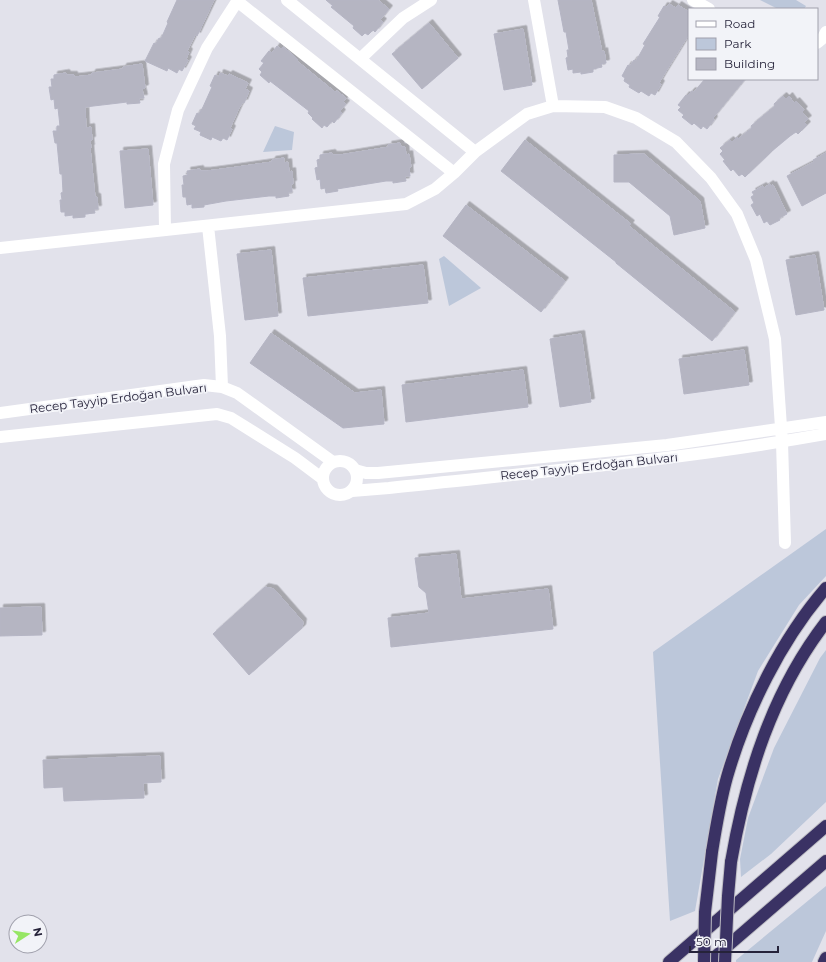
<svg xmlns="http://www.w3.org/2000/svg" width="826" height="962" font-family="Montserrat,sans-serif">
	<defs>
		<filter id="shadow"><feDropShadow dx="3.5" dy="-3.5" stdDeviation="0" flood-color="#0004"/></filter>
	</defs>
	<rect width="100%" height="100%" fill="#e2e2eb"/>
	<path fill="#bcc7da" d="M760,0H796L806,6L804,9H778Z
		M275,126L294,132L292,150L263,152Z
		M444,256L481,288L449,306L439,259Z
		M826,529V576L799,605L758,671L718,779L695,911L670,921L653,652Z
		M826,650V802L771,854L741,877L740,859L748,818L774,748L820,658Z
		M826,886V931L812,962H736V960Z"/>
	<path fill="#b5b5c2" stroke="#b5b5c4" filter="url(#shadow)" d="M177,0H214L197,36L195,35L187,51L189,52L186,59L188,60L182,71L179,69L177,73L168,68L167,71L145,61L154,43L156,44L159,38L161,39L168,23L167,22Z
		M326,0H378L389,9L380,20L383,22L375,32L373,30L368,35L365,33L362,36L353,28L354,26L331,7L333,6Z
		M558,0H591L602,52L604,51L606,63L601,64L602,67L593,69V72L581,74V72L573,73V69L568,70L566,58L568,57L567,50H569L566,32H564Z
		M669,4L676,8L678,5L689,12V34L663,76L659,83L661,84L655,95L651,93L649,96L641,91L639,93L629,87L630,85L624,81L625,78L622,76L628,65L630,66L634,60L636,61L645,45L643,44L660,17L658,16L664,6L667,7Z
		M429,23L458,58L422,89L392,54Z
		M523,29L532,85L504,90L494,34Z
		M277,46L281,49L283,47L293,55L298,60L297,61L335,92L337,91L346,98L343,102L346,104L340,111L342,113L334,123L332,121L327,127L324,125L322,128L312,119L313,118L308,113L309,111L270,81L269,83L260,75L262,72L259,69L264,63L261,61L269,51L272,53Z
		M142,64L145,88L142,89L144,98H139L140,103L127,104V102L119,103L85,107L86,128L91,127L92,140H90L91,148H90L95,197H97L98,209H94L95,213L85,214V217L73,218V215L65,216V212H61L60,200H62L61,193L63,192L62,174H60L57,143H55L53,131H57V126H60L58,108L55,109L54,99L51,100L49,87H52L51,79H54V75L66,73L67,75H74V77L92,75V73L123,69V67Z
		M220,73L228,76L229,74L248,83L245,89L249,91L244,103L243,102L239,108L230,128L232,129L227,140L223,138L221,141L212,137L211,140L200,135L201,132L194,129L196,126L192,124L197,113L199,114L203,107L212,87L210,86L215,75L219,77Z
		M705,79H745L713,118L714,120L707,129L703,126L701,129L694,123L692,125L682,117L684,115L678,110L681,107L678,105L686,95L687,96L692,91L694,92Z
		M783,96L786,99L789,96L794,103L796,101L804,110L802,112L808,119L804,122L807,125L798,134L796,132L790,136L772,151L745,177L742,174L739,176L733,169L731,171L723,161L725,160L720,154L723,151L720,148L730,140L732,142L737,137L738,139L752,128L751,126L775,106L774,104Z
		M525,140L631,224L629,226L735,312L712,341L616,263V262L501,171Z
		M400,143L401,147H405L406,155L409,154L411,167H409L410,176H405L406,181L393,183V181H386L337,189L338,191L326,193L325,188L321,189L320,179L317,180L315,168L318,167L317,160L320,159V155L332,153L333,155H340L389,147L388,145Z
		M148,149L153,205L125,208L120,151Z
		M826,153V193L802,206L787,176L814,162L813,160Z
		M644,154L700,201L705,228L674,235L670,216L629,182H614V155Z
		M284,158V163L288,162L289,172L292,171L293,184H291L292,192H288L289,196L276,198V196H269L226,201L204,205V207L192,208V204L187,205L186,197H183L182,185H184L183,176L188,175L187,171L200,169V171H207L230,168L272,162V160Z
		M770,184L771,186L773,185L787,214L779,218L780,220L770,225L767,221L764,223L760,214L757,216L751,205L754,203L751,197L754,195L752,192L763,186L764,188Z
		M466,205L565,281L541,312L443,236Z
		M271,250L278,316L245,320L237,254Z
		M815,255L824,310L796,315L786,260Z
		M423,265L428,303L308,316L303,278Z
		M271,333L355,393L381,390L384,424L343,428L250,363Z
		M581,334L591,402L560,407L550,339Z
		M744,350L749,385L684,394L679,359Z
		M523,370L528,407L406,422L402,385Z
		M456,554L461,599L548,589L553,629L391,647L388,618L429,613L426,593L419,587L415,558Z
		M265,587L274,589L303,622L302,628L249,675L213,634Z
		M41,607L42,635L0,636V608Z
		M160,756L161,782L143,783L144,798L64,801L63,787L44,788L43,760Z"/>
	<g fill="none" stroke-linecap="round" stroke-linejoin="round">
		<g stroke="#bebdc4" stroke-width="14">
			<path id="highway" d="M712,852C716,827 720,802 727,777C746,711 781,640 826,588
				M731,862C746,776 772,692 826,622
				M669,962L826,826
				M709,962L826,861
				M824,962L826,958"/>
		</g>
		<path stroke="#fff" stroke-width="12" d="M287,0L475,152
			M534,0L553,106
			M693,0L709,9
			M237,1L454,173
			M817,43L823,38L826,32
			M360,59L403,18L431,0
			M208,226L220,336L222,387
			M165,230L164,164L178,110L207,48L238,0
			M0,248L406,204L435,189L454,173L475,152L527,114L553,106L605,107L636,118L676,142L711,178L737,214L756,260L775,339L782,442L785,543
			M0,413L204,385L222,387L237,393L333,462
			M0,437L217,414L231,418L295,458L323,479
			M323 478a17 17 0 1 1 34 0a17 17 0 1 1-34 0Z
			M355,470L366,473H378L636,448L667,445L826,422
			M352,491L389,488C535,472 682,460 826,434"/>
		<use href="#highway" stroke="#3a3264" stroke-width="12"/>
		<g stroke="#bebdc4" stroke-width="14" stroke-linecap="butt">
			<path id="highway-bridge" d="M704,962L705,912L712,852
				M725,962L728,896L731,862"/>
		</g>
		<use href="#highway-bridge" stroke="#3a3264" stroke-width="12"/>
	</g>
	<g text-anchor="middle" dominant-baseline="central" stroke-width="3.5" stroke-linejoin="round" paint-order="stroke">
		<g font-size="12" fill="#26233a" stroke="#f2f3f8">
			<text transform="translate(118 398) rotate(-7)">Recep Tayyip Erdoğan Bulvarı</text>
			<text transform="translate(589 466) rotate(-6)">Recep Tayyip Erdoğan Bulvarı</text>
		</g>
	</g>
	<rect x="688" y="8" width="130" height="72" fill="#f2f3f8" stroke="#a0a0ac"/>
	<rect x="696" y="21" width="20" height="6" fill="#ffffff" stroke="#a0a0ac"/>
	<text x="724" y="28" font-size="12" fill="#26233a">Road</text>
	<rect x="696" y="38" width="20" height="12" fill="#bcc7da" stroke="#a0a0ac"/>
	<text x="724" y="48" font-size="12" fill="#26233a">Park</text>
	<rect x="696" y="58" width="20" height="12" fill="#b5b5c2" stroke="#a0a0ac"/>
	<text x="724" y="68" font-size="12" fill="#26233a">Building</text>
	<g transform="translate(28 934) rotate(78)"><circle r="19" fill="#f2f3f8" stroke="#a0a0ac"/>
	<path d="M0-3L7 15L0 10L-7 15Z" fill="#96e664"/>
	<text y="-6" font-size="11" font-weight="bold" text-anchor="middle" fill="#26233a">N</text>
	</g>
	<path d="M690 946v6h88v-6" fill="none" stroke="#26233a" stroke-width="2"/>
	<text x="696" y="946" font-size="12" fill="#26233a" stroke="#f2f3f8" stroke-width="3" paint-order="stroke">50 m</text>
</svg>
